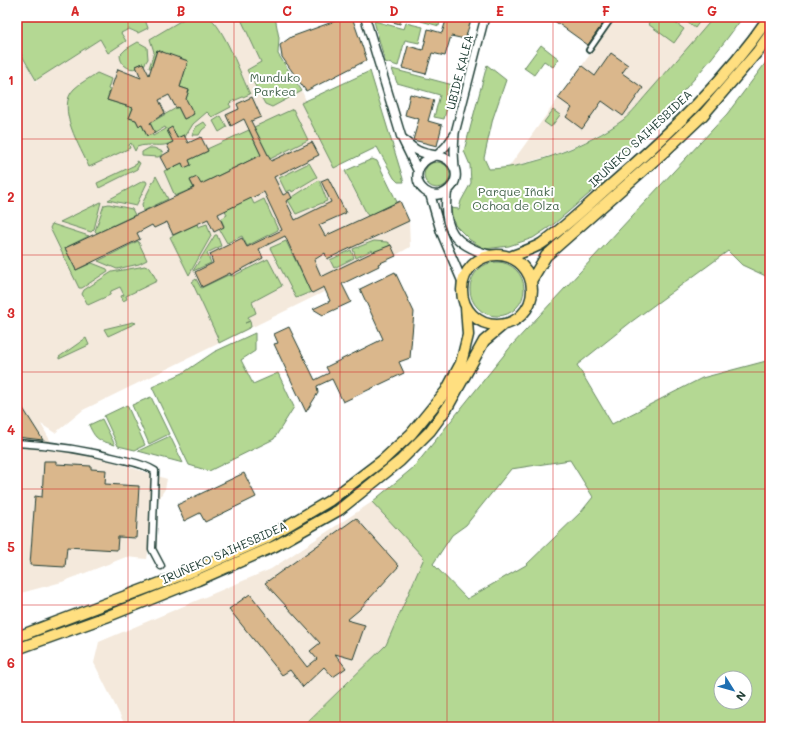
<svg xmlns="http://www.w3.org/2000/svg" width="787" height="744" font-family="Mali,sans-serif">
	<rect width="100%" height="100%" fill="#fff"/>
	<filter id="ink" filterUnits="userSpaceOnUse"><feTurbulence type="fractalNoise" baseFrequency=".025" numOctaves="2"/><feDisplacementMap in="SourceGraphic" scale="8" xChannelSelector="R" yChannelSelector="G"/><feConvolveMatrix kernelMatrix="1 2 1 2 8 2 1 2 1" color-interpolation-filters="sRGB"/></filter>
	<g filter="url(#ink)">
		<path fill="#f4e9dc" d="M144,17H240L261,62L247,70L265,104L272,107L302,91L306,101L301,103L334,168L341,165L368,216L400,201L409,221L410,247L379,265L83,410L55,433L41,424L51,442L167,479L165,489L157,501L147,559L126,557L62,582L17,594V48L38,85L36,80L100,39L108,52L126,41L121,33L129,29L133,32L148,28Z
			M617,17H626L634,23L638,17H714L682,56L624,120L587,141L556,154L508,168Z
			M372,502L425,558L386,645L302,727H126L94,663L99,642L271,569Z"/>
		<path fill="#b4d893" stroke="#6a8a64" fill-rule="evenodd" d="M17,17H144L148,28L138,33L129,29L121,33L126,41L108,53L100,39L36,80L17,47Z
			M187,17C193,17 203,15 208,17C223,24 242,78 250,94L231,102L229,104L231,107L212,117L207,112L193,124L185,137L184,135L177,138L172,128L167,131L173,142C161,149 150,142 137,147L135,151L131,143L129,145L130,148L89,167C81,148 55,108 74,89C80,83 90,78 97,73L111,79L108,89L110,90L107,100L133,108L129,118L136,120L139,126L142,125L147,136L152,134L153,136L166,129L165,127L155,133L150,123L178,107L184,119L193,115L186,99L189,90L180,87L188,61L178,57L170,79L157,50L151,68H149L154,52L150,39Z
			M240,17H275L279,38L278,54L302,91L272,107L265,104L247,70L261,62Z
			M422,17H441L439,26L421,21Z
			M653,17H667L684,29L674,43L648,24Z
			M680,17H703L695,28Z
			M714,17H743C701,76 653,126 599,175L604,181L554,224L533,238L509,246L485,249L470,240L455,225L450,208L459,209L461,201L471,183L470,165L464,151L487,65L506,80L493,118L484,158L489,169C531,168 589,145 623,120C632,113 640,102 648,93C670,68 692,43 714,17Z
			M374,21L404,29L406,23L423,27L419,43L405,40L398,66L385,62Z
			M138,42L147,47L148,59L144,65L143,63L136,66L137,68C128,71 120,64 120,55L126,49Z
			M541,45L559,59L553,67L544,61L534,75L524,68Z
			M770,57V278L742,265L728,251L631,322L577,365L612,424L702,378L770,360V727H302L386,645L424,558L372,502L414,467L512,345L727,114ZM570,460L593,497L581,512L526,565L467,599L433,564L452,535L466,525L511,469ZM721,678H745V702H721Z
			M392,69L453,85L444,119L434,117L440,95L397,83Z
			M370,71L404,182H398L394,178L377,147L334,168L301,103Z
			M293,109L308,140L270,159L254,127Z
			M553,110L560,115L551,127L544,122Z
			M221,116L227,127L219,132L213,121Z
			M204,122L207,126L202,130L199,135H192L196,127Z
			M249,130L261,155L201,184L190,181L194,188L175,196L164,171L182,163L191,165L189,160L208,151L207,149Z
			M149,148H154L163,152L162,155L158,157L142,156V152Z
			M372,159L377,161L397,202L368,216L345,171Z
			M136,161L140,163L137,169L99,188L97,183L137,164Z
			M424 175a13 13 0 1 1 26 0a13 13 0 1 1-26 0Z
			M309,163L317,177L292,192L291,190L286,192L279,178Z
			M156,176L168,199L143,211L142,204Z
			M319,180L327,201L296,214L288,200Z
			M143,181H146L147,183L136,206L108,200Z
			M251,198L254,204L264,199L278,230L247,246L242,236L227,243L219,229L224,226L221,219L227,215L225,210Z
			M101,202L94,229L91,232L60,222Z
			M109,204L132,209L135,215L97,233L95,231L104,205Z
			M52,224L89,236L65,248L76,270L92,263L107,269L108,271L82,288H79L50,228Z
			M197,224L198,227L207,224L211,236L189,275L170,237Z
			M215,235H217L221,246L207,253L211,263L193,271Z
			M138,241L147,260L139,264L117,269L98,261Z
			M286,241L311,292L296,298L270,248Z
			M374,241L387,242L391,245L374,253L372,250L356,258L353,249Z
			M351,250L354,258L334,268L330,260Z
			M268,259L282,286L252,302L256,313L248,317L250,321L245,323L250,321L251,327L219,343L217,336L192,282L196,279L201,288L228,275L233,276Z
			M470 289a27 27 0 1 1 54 0a27 27 0 1 1-54 0Z
			M145,266L146,267L149,266L157,281L126,296L127,299L123,301L121,296L124,295L120,287L111,291L110,295L88,305L82,294L84,290L112,272Z
			M133,322L136,323L108,336L104,329Z
			M255,333V351L241,360L253,384L278,373L294,407L274,439L209,471L189,465L152,387L183,373L214,352Z
			M86,338L89,345L59,359V357Z
			M151,397L169,434L149,444L132,405Z
			M127,405L145,445L135,450L118,446L104,416Z
			M102,419L115,445C99,440 96,441 89,425Z
			M170,436L183,463L138,451Z"/>
		<path fill="#dab78c" stroke="#1f3d34" d="M346,17H352L367,60L306,91L282,57L280,45L291,37Z
			M383,17H402L400,24L382,19Z
			M447,17H472L465,39L451,36L445,56L432,53L426,74L402,68L408,46L423,50L428,29L442,33Z
			M549,17H607L588,45Z
			M157,50L188,61L180,87L189,90L186,99L194,114L184,119L178,107L176,108L169,95L159,100L165,113L150,123L155,133L147,136L142,125L139,126L136,120L129,118L133,108L107,100L118,69L141,78L136,66L143,63L149,75Z
			M611,53L628,65L622,73L643,88L623,116L602,101L582,129L566,117L572,108L558,98L582,66L595,76Z
			M410,94L434,100L428,121L442,125L437,146L413,140L419,119L405,115Z
			M252,97L261,117L251,121L271,161L312,142L319,155L274,177L283,195L289,192L292,198L286,201L295,220L331,202L321,181L328,178L346,213L319,225L325,236L400,201L409,221L327,259L325,253L314,260L321,276L325,275L373,252L391,245L396,256L378,264L379,266L342,284L351,302L323,315L313,309L330,301L324,287L312,293L310,291L285,236L259,249L263,258L231,275L230,273L202,287L195,272L213,263L210,254L242,238L247,247L282,230L264,192L218,214L224,227L214,232L208,219L173,235L167,222L154,228L152,225L137,233L140,239L76,270L65,248L194,188L190,180L197,177L201,184L261,155L244,119L231,126L226,115L239,109L237,104Z
			M172,127L177,138L184,135L188,143L201,137L208,151L189,160L191,165L184,168L182,163L167,170L160,157L170,151L167,145L173,142L167,130Z
			M395,272L414,312L410,358L399,362L404,373L343,402L332,379L317,386L318,393L306,412L274,344L278,343L274,334L289,327L315,380L329,373L326,367L383,339L360,289Z
			M17,400L24,410L43,440L17,437Z
			M44,461H56V464L91,466V469L106,470L105,484L139,486L136,538L118,537L117,550L67,547L65,567L30,565L35,496L42,497Z
			M244,473L256,497L205,522L200,513L184,521L177,505Z
			M356,518L399,566L359,610L347,620L365,625L353,659L335,654L346,668L333,677L324,667L303,687L290,670L282,675L229,609L250,594L307,667L317,659L310,651L320,643L265,583Z"/>
		<g fill="none" stroke-linecap="round" stroke-linejoin="round">
			<g stroke="#1f3d34" stroke-width="8">
				<path id="pedestrian" d="M589,50L612,17"/>
			</g>
			<g stroke="#1f3d34" stroke-width="9">
				<path id="minor" d="M17,443C52,445 86,450 120,459C132,462 145,464 155,471L152,549L161,566"/>
			</g>
			<g stroke="#1f3d34" stroke-width="10">
				<path id="tertiary" d="M436,156L446,146L454,135
					M455,170L454,151L455,133L485,17"/>
			</g>
			<g stroke="#1f3d34" stroke-width="11">
				<path id="secondary" d="M365,17L401,136L418,171
					M406,142C411,146 415,150 421,152C431,156 445,154 452,164C465,181 442,204 425,191C411,180 418,162 432,157
					M447,192C442,229 454,245 490,255
					M430,194L441,232L462,281"/>
			</g>
			<g stroke="#1f3d34" stroke-width="13">
				<path id="trunk" d="M462 290a35 35 0 1 1 70 0a35 35 0 1 1-70 0Z
					M510,257C520,253 532,249 541,244C567,226 590,203 613,183C670,133 726,80 769,17
					M531,281L546,256L665,151L703,115L758,51L770,34
					M17,637L195,570L265,539L329,501L383,460L411,434L446,391L461,363L468,335L466,307
					M17,649L106,617L198,580L275,546L339,510L400,461L430,431L447,408L484,341L503,325"/>
			</g>
			<use href="#pedestrian" stroke="#fff" stroke-width="4.5"/>
			<use href="#minor" stroke="#fff" stroke-width="6"/>
			<use href="#tertiary" stroke="#fff" stroke-width="7"/>
			<use href="#secondary" stroke="#fff" stroke-width="8"/>
			<use href="#trunk" stroke="#ffdf80" stroke-width="10"/>
		</g>
	</g>
	<path fill="none" stroke="#d62828" stroke-width="1" stroke-opacity="0.55" d="M128,17V727M234,17V727M340,17V727M447,17V727M553,17V727M659,17V727M17,139H770M17,255H770M17,372H770M17,489H770M17,605H770"/>
	<g text-anchor="middle" dominant-baseline="central" stroke-width="4" stroke-linejoin="round" paint-order="stroke">
		<g font-size="12" fill="#1f3d34" stroke="#fff">
			<text transform="translate(459 72) rotate(-76)">UBIDE KALEA</text>
			<text transform="translate(640 138) rotate(-43)">IRUÑEKO SAIHESBIDEA</text>
			<text transform="translate(224 552) rotate(-24)">IRUÑEKO SAIHESBIDEA</text>
		</g>
		<g font-size="12" fill="#44644c" stroke="#fff">
			<text x="275" y="77">Munduko<tspan x="275" dy="14">Parkea</tspan></text>
			<text x="516" y="191">Parque Iñaki<tspan x="516" dy="14">Ochoa de Olza</tspan></text>
		</g>
	</g>
	<rect width="787" height="744" fill="none" stroke="#fff" stroke-width="44"/>
	<g transform="translate(733 690) rotate(127)"><circle r="19" fill="#ffffff" stroke="#a5b1ae"/>
	<path d="M0-3L7 15L0 10L-7 15Z" fill="#1f6fb2"/>
	<text y="-6" font-size="11" font-weight="bold" text-anchor="middle" fill="#1f3d34">N</text>
	</g>
	<rect x="22" y="22" width="743" height="700" fill="none" stroke="#d62828" stroke-width="1.5"/>
	<g font-size="13" text-anchor="middle" font-weight="bold" fill="#d62828">
		<text x="75" y="16">A</text>
		<text x="181" y="16">B</text>
		<text x="287" y="16">C</text>
		<text x="394" y="16">D</text>
		<text x="500" y="16">E</text>
		<text x="606" y="16">F</text>
		<text x="712" y="16">G</text>
		<text x="11" y="85">1</text>
		<text x="11" y="202">2</text>
		<text x="11" y="318">3</text>
		<text x="11" y="435">4</text>
		<text x="11" y="552">5</text>
		<text x="11" y="668">6</text>
	</g>
</svg>
